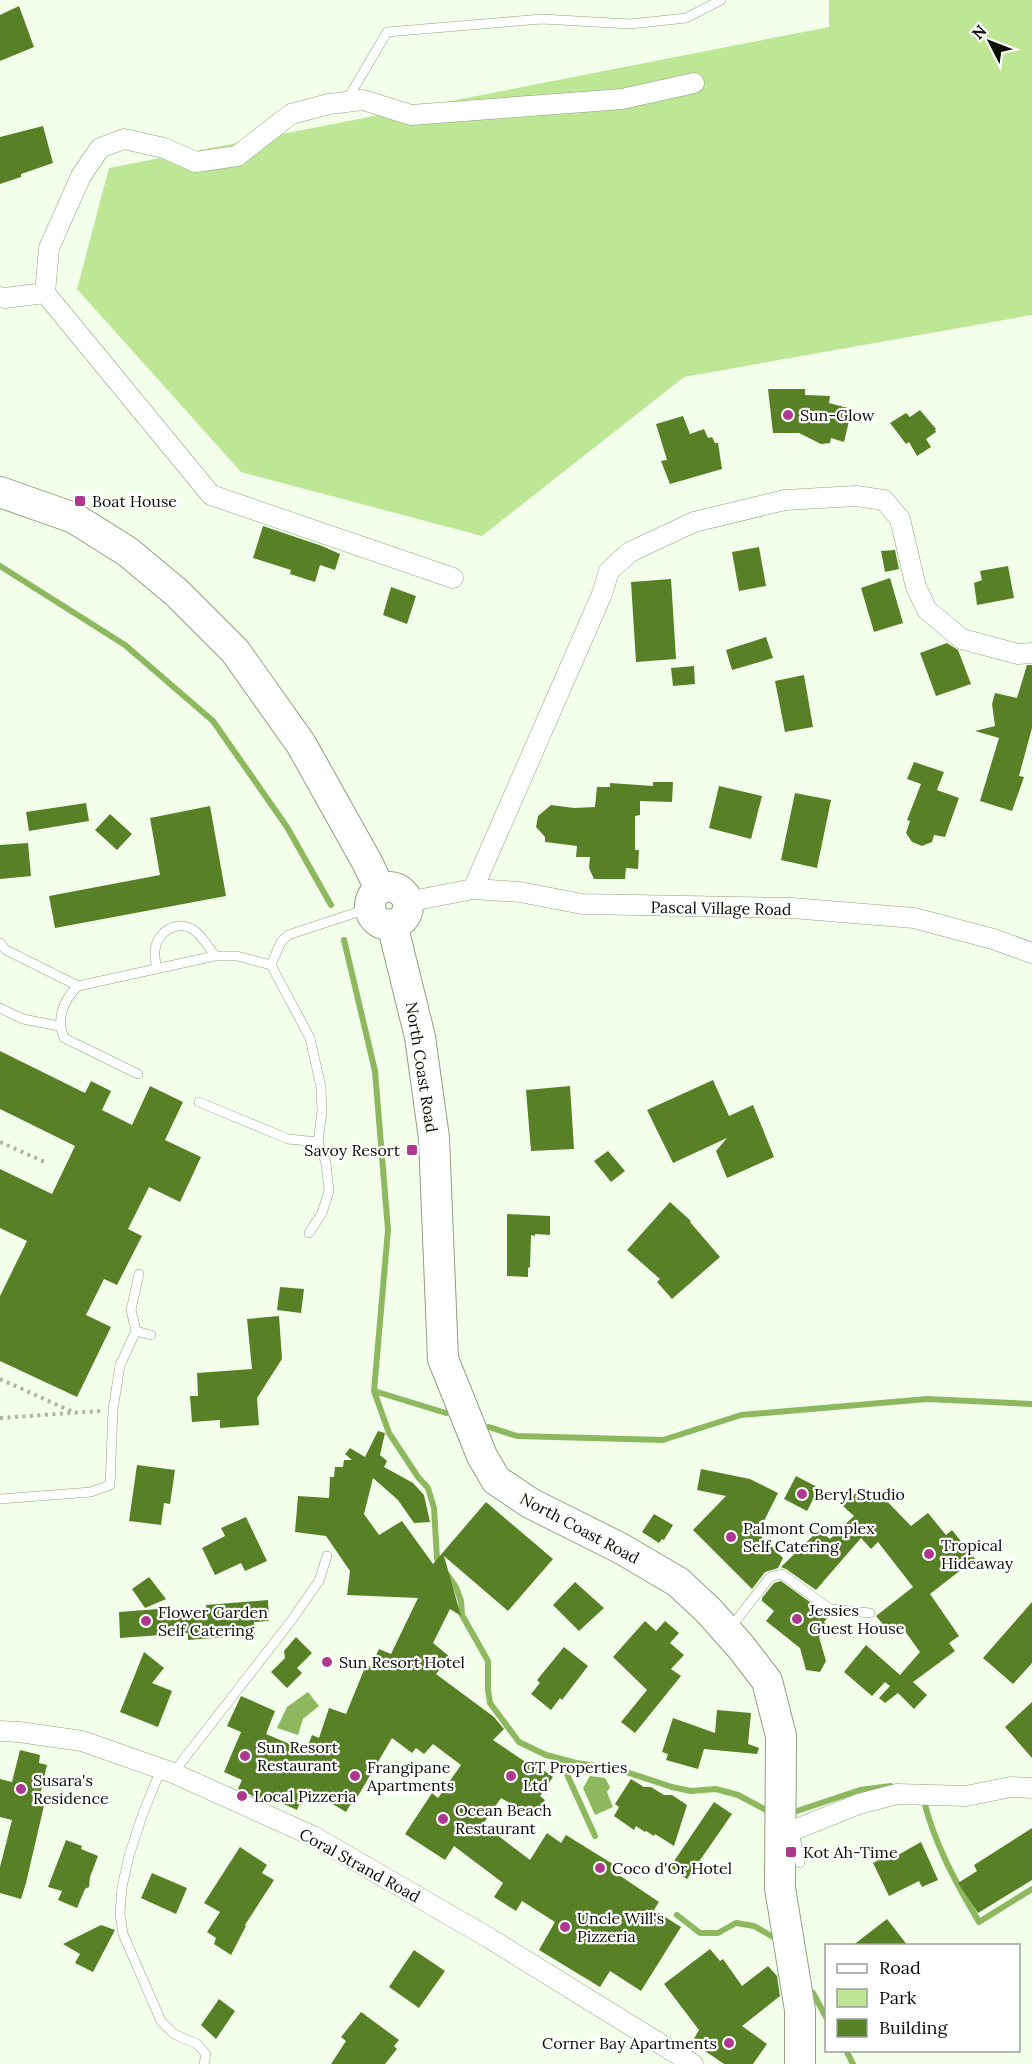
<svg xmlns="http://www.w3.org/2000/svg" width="1032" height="2064" font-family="Lora,serif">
	<rect width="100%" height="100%" fill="#f4ffeb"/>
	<path fill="#bde695" d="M829,0H1032V315L684,377L482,536L241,472L77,289L109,168L829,27Z"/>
	<path fill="#8db85f" d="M308,1692L319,1706L303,1719L298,1735L277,1728L287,1707Z
		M590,1776L605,1778L610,1787L607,1792L613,1807L595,1815L583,1788Z"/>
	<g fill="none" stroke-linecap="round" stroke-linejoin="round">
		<path stroke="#8db85f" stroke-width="6" d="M0,566L125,645L213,721L287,827L331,905
			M344,940L375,1071L388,1230L374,1391L389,1433L418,1477L428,1488L434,1508L437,1559L440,1564
			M374,1391L446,1413
			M489,1427L517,1436L663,1440L741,1415L927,1399L1032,1404
			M446,1573L456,1587L461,1601L462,1615L488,1661V1690L490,1703L519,1742L546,1755L576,1763L617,1769L672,1787L691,1791L716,1789L738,1795L766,1810
			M560,1759L595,1836
			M924,1801C935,1845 956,1883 979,1922L1032,1889
			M794,1812L860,1790L891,1786
			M677,1915L700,1933H718L736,1923L754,1926L773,1937
			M813,1993L826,2017
			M846,2050L853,2064"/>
	</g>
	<path fill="#588026" d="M19,6L34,47L0,61V15Z
		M43,126L53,163L21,174V177L0,184V137Z
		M768,389H805V395L830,396L829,403L852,409L844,442L831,438L830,443L821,444L799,433H773Z
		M920,410L936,429L935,430L936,432L926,439L931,447L917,456L909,442L906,444L890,423L906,413L910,417Z
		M683,416L690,434L704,429L708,438L712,437L715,443H718L722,469L670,484L661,461L667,460L656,424Z
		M263,526L322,546L340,554L335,570L320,565L315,582L290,574L291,570L253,558Z
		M759,547L766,586L739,591L732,552Z
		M895,550L899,569L885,572L881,551Z
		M1008,566L1014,598L977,605L974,583L982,580L980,571Z
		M890,578L903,623L874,632L861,588Z
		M671,579L676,659L636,662L631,582Z
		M391,587L416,596L407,624L383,615Z
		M766,637L773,658L732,670L726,650Z
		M947,643L958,650L971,684L936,696L920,653Z
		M1027,665H1032V728L1019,776L1024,777L1012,811L980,801L999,738L975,731L995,726L992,704L995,693L1017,698Z
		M694,666L695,684L673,686L671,668Z
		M804,675L813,727L785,732L775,681Z
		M914,762L944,772L937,790L959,798L945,837L934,835L932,842L922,846L912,842L906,833L910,821L907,820L921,784L907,779Z
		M653,782H673L672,802L640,801V815L635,816V850H639L638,869L626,868L625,879H594L589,868L590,857H576L577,846L545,842V837L536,827L538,816L551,805L574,808L595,807L597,787H610V783L653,786Z
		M719,786L762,796L751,839L709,828Z
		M795,793L831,800L817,868L781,860Z
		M86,803L89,821L29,831L26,812Z
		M210,806L226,896L55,928L49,896L160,875L150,818Z
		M110,814L132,834L117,850L95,830Z
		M28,843L31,876L0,879V845Z
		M0,1051L85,1093L91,1081L111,1091L102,1110L132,1125L150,1086L183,1102L165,1140L201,1157L180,1202L149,1187L128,1229L142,1236L117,1285L104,1279L86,1315L111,1327L77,1397L0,1361V1296L27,1241L0,1228V1169L52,1194L75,1146L0,1109Z
		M713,1080L729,1116L753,1105L774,1157L727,1178L716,1151L727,1138L673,1163L647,1110Z
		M570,1086L574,1149L531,1151L526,1090Z
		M608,1151L625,1171L611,1182L594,1161Z
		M670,1202L691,1221L690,1222L720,1257L672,1299L657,1282L660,1279L627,1250Z
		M507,1214L550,1216V1235L535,1234V1236L531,1235L530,1267L528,1268V1277L507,1276Z
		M280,1287L304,1289L301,1313L277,1310Z
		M279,1316L282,1359L257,1398L259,1425L220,1428V1420L192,1422L190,1396H198L197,1373L252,1369L247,1319Z
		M378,1431L385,1433L380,1455L387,1461L384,1467L413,1483L424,1495L430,1522L414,1523L398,1500L373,1478L364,1514L379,1535L402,1521L433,1564L486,1502L553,1559L508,1611L444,1556L461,1616L450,1609L433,1643L450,1657L436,1674L494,1717L504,1729L493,1740L527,1763L529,1760L553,1777L540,1796L545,1800L533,1817L501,1798L483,1824L530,1860L547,1833L561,1843L566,1835L616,1866L613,1871L659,1902L654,1910L681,1927L641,1991L610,1971L600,1987L539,1950L555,1922L522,1901L516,1911L494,1897L503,1883L454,1846L445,1860L405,1834L432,1793L438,1798L461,1765L433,1744L424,1754L416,1748L412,1753L392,1738L355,1801L353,1800L346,1812L306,1788L297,1810L270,1798L268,1803L238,1789L242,1780L224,1772L241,1732L227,1726L241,1696L275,1711L266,1734L306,1751L312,1735L319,1738L329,1708L346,1714L366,1665L371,1667L379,1649L391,1654L418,1598L347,1595L350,1571L326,1536L295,1532L298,1496L329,1498L330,1477H334L335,1467H343L344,1460H352L345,1454L350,1448L365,1457Z
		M137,1465L175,1470L170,1504L164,1503L161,1525L129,1521Z
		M701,1469L750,1479L778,1493L758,1533L783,1558L778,1568L765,1572L752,1589L693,1530L726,1496L697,1490Z
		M796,1476L819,1488L807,1511L784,1499Z
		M860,1489L871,1500L878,1492L911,1526L928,1513L946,1535L952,1530L975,1559L930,1594L959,1636L949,1643L955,1651L913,1682L927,1695L914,1709L898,1693L885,1703L879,1698L890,1686L885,1682L872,1696L844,1672L866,1645L900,1675L920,1652L902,1627L892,1635L876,1616L913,1587L878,1542L871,1549L861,1538L816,1590L786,1569L781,1567L819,1530L830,1539L854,1516L843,1506Z
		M654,1514L673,1525L664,1540L662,1539L659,1543L642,1532Z
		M246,1517L267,1561L245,1571L241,1563L215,1575L202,1548L225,1536L221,1528Z
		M149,1577L166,1599L145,1608L132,1589Z
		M781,1581L829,1616L824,1622L828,1627L819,1637L826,1661L820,1672L806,1670L800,1648L766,1621L774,1611L762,1601V1598L774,1583Z
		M575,1582L604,1608L579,1631L553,1605Z
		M268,1600L269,1621L254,1622L255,1635L188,1640V1633L120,1638L119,1612L171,1608L172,1616L207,1613L206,1605Z
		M1032,1602V1663L1013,1684L983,1658Z
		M645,1621L656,1631L665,1621L679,1633L670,1643L684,1655L671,1669L681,1676L635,1733L621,1722L647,1690L613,1657Z
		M296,1637L312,1653L297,1668L302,1673L287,1688L271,1672L285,1658L284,1651Z
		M564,1647L588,1666L562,1700L560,1698L551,1710L531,1694L540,1683L537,1680Z
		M144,1652L164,1668L152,1683L172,1691L158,1727L120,1712Z
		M1032,1702V1758L1005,1727Z
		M717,1710L751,1713L748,1744L759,1748L757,1754L704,1749L698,1769L666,1760L668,1754L662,1752L673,1718L715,1733Z
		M20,1750L40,1755L39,1763L47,1765L40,1795L46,1797L26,1883L21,1899L0,1893V1867L12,1820L0,1817V1779L12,1782Z
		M631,1779L644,1787H651L664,1795H672L687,1805L674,1846L655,1834L654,1836L646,1831L645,1832L636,1826L634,1830L614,1816L619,1807L615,1804Z
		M714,1802L732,1814L687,1879L670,1867Z
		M1032,1828V1880L978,1913L958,1883L977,1871L974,1865Z
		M66,1840L82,1846L81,1849L98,1856L90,1877L89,1887L85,1889L77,1908L58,1900L62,1891L48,1887Z
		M921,1842L938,1880L922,1887L919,1881L889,1896L873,1863L888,1855L891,1859Z
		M240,1847L267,1865L262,1873L274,1880L245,1925L246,1926L231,1955L214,1944L216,1938L207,1932L220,1912L204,1903Z
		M152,1873L187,1888L176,1914L141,1898Z
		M887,1919L908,1946H852Z
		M101,1925L115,1930L93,1972L75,1963L80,1954L63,1944Z
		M710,1949L720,1961L723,1959L742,1986L768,1966L777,1976L780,1996L742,2026L767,2044L753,2064H724L692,2042L699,2030L664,1984Z
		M414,1950L445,1971L419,2008L389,1987Z
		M219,1999L235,2011L216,2039L201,2025Z
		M361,2012L399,2040L394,2046L397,2049L385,2064H331L346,2041L341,2037Z"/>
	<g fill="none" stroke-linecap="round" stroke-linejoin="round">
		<g stroke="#90a082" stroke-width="10">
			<path id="service" d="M347,100L387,32L542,19L630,24L686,18L721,0
				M0,943L6,950L78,986
				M271,965L281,942L288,935L370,908
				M157,969C156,963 154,956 155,950C157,932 177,919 194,930C202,936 209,947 215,956
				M0,1008L23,1019L59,1026
				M138,1074L64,1038C56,1020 63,1000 78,986L215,956H237L271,965L310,1038L321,1087L322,1112L318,1142L326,1163L329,1191L322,1213L309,1233
				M199,1102L288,1139L318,1142
				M139,1274L131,1310L136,1331L151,1335
				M0,1499L91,1492L110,1485L113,1410L120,1365L136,1331
				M731,1627L770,1577L782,1574L830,1609L870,1613
				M161,1769L142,1816L129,1856L122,1887L120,1913L123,1934L161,2021L174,2034L197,2044L206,2054L204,2064
				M173,1773L291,1621L319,1581L327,1556
				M794,1830L800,1863"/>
		</g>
		<g stroke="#90a082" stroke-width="21">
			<path id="minor" d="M45,293L49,248L81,176L100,148L124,139L164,148L196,162L237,156L291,114L329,104L363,100L411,115L622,99L694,83
				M0,297L5,298L45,293L211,495L453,578
				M473,889L602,594L609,571L630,552L694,522L785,500L856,496L884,500L900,519L916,587L927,610L962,639L1018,654L1032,653
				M407,902L473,889L520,892L582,904L792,908L914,918L993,939L1032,953
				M0,1731L19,1732L82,1741L173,1773L313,1836L489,1938L693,2064
				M779,1832L794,1830L859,1804L897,1794L966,1796L1011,1787L1032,1788"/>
		</g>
		<g stroke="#90a082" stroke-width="32">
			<path id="primary" d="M0,492L74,518L128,552L177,593L235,651L301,744L367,862L380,889
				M370 906a19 19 0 1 1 38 0a19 19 0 1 1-38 0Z
				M392,924L420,1037L434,1138L443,1359L482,1456L496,1480L530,1503L620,1548L678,1582L709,1611L741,1647L767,1681L781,1736L780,1888L800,2010V2064"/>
		</g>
		<path stroke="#abb5a4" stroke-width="4" stroke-dasharray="3 4.5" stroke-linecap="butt" d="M0,1142L47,1163
			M0,1379L73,1412
			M0,1418L100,1411"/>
		<use href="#service" stroke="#fff" stroke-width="9"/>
		<use href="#minor" stroke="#fff" stroke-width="20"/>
		<use href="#primary" stroke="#fff" stroke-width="30"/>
	</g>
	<g fill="#af388f" stroke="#fff" stroke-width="2">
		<circle cx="788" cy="415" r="6"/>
		<rect x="74" y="495" width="12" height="12" rx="3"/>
		<rect x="406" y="1144" width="12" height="12" rx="3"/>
		<circle cx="802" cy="1494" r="6"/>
		<circle cx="731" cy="1537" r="6"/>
		<circle cx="929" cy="1554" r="6"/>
		<circle cx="797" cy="1619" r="6"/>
		<circle cx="146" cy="1621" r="6"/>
		<circle cx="327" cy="1662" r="6"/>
		<circle cx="245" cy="1756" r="6"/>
		<circle cx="355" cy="1776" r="6"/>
		<circle cx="511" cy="1776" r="6"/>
		<circle cx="21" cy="1789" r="6"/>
		<circle cx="242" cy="1796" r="6"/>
		<circle cx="443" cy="1819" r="6"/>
		<rect x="785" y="1846" width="12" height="12" rx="3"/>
		<circle cx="600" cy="1868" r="6"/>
		<circle cx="565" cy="1927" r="6"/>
		<circle cx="729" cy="2043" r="6"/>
	</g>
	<g text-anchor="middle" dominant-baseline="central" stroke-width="4.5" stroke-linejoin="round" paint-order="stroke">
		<g font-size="16" fill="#090e04" stroke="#fff" text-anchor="start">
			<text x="800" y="415">Sun-Glow</text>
			<text x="92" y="501">Boat House</text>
			<text x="400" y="1150" text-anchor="end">Savoy Resort</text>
			<text x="814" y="1494">Beryl Studio</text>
			<text x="743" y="1528">Palmont Complex<tspan x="743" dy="18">Self Catering</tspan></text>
			<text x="941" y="1545">Tropical<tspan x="941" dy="18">Hideaway</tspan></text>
			<text x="809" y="1610">Jessies<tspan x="809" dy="18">Guest House</tspan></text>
			<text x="158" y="1612">Flower Garden<tspan x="158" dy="18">Self Catering</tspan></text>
			<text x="339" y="1662">Sun Resort Hotel</text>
			<text x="257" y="1747">Sun Resort<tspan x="257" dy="18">Restaurant</tspan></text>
			<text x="367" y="1767">Frangipane<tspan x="367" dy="18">Apartments</tspan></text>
			<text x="523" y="1767">GT Properties<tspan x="523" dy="18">Ltd</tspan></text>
			<text x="33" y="1780">Susara's<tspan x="33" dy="18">Residence</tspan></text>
			<text x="254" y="1796">Local Pizzeria</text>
			<text x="455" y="1810">Ocean Beach<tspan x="455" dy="18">Restaurant</tspan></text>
			<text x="803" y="1852">Kot Ah-Time</text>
			<text x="612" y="1868">Coco d'Or Hotel</text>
			<text x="577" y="1918">Uncle Will's<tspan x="577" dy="18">Pizzeria</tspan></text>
			<text x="717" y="2043" text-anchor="end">Corner Bay Apartments</text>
		</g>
		<g font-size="16" fill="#090e04" stroke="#fff">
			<text transform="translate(721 908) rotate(1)">Pascal Village Road</text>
			<text transform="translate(422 1067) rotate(81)">North Coast Road</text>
			<text transform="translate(580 1528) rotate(28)">North Coast Road</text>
			<text transform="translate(360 1865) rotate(29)">Coral Strand Road</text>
		</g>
	</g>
	<rect x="825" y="1944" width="195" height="108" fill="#ffffff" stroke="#9d9f9b" stroke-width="1.5"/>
	<rect x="837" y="1964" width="30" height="9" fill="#ffffff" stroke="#9d9f9b" stroke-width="1.5"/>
	<text x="879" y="1974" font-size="18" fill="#090e04">Road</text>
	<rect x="837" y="1989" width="30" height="18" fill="#bde695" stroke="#9d9f9b" stroke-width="1.5"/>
	<text x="879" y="2004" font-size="18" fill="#090e04">Park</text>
	<rect x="837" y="2019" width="30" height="18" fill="#588026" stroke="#9d9f9b" stroke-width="1.5"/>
	<text x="879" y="2034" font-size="18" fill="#090e04">Building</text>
	<g transform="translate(990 42) rotate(312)" stroke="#ffffff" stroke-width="4.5" paint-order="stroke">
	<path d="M0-4.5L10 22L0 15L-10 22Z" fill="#090e04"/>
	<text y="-9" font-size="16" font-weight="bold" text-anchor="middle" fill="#090e04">N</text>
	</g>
</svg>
